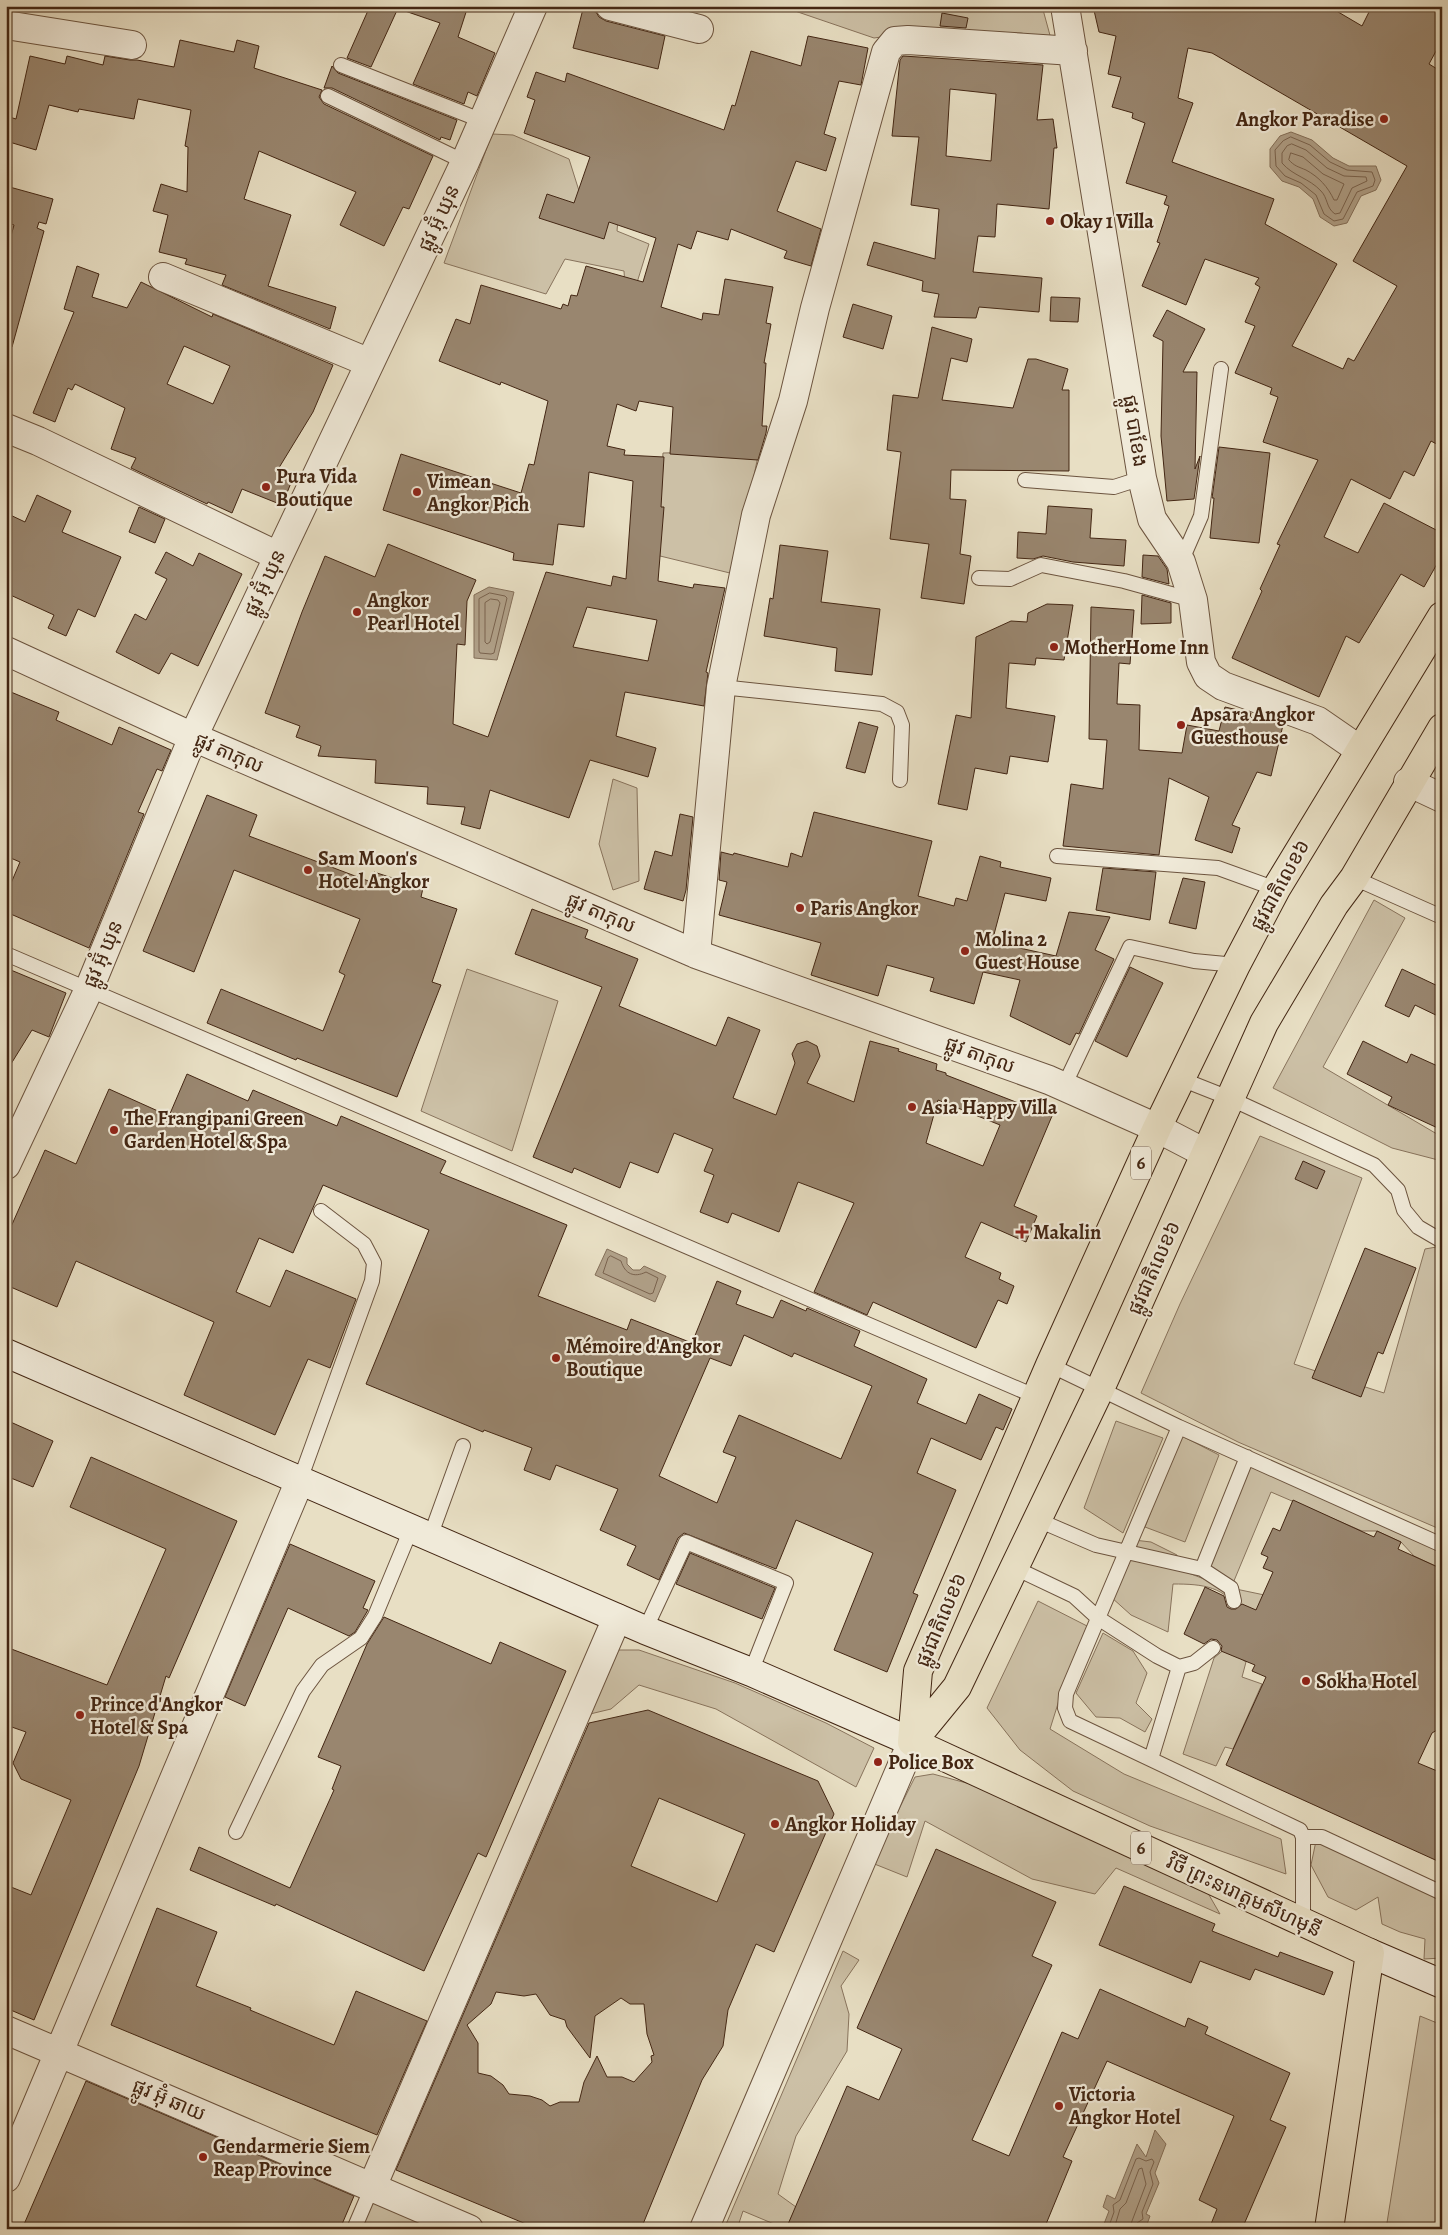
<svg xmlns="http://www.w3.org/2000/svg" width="1448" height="2235" font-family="Alegreya,'Noto Sans Khmer',serif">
	<rect width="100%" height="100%" fill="#e8dfc4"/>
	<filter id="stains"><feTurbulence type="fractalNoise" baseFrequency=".004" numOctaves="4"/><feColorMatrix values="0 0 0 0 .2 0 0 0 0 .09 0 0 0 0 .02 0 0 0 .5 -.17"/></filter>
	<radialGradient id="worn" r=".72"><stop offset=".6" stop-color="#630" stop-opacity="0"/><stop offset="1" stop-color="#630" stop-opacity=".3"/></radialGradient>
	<path fill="#ccc0a6" stroke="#88735c" d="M793,6H1042L1051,39L1021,33L932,30L874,38L792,10Z
		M492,134L513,135L569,159L580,194L619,208L617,231L649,244L635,289L625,287L624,271L565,259L546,294L444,263Z
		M759,451L734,574L656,555L663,453Z
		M613,779L637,788L639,881L613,890L599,844Z
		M1374,900L1405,918L1323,1067L1442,1137V1161L1392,1148L1273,1088Z
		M467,969L558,1001L512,1151L421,1111Z
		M1260,1136L1362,1178L1294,1364L1384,1393L1425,1249L1442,1246V1530L1238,1442L1141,1393L1180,1304Z
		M1116,1421L1163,1438L1123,1533L1084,1508Z
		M1180,1435L1219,1455L1185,1542L1145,1527Z
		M1245,1462L1442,1547V1569L1414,1556L1401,1542L1377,1531H1362L1271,1492L1231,1588L1293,1601L1242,1614C1225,1586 1203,1584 1173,1584L1168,1632L1131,1615L1111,1597L1134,1540L1151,1542L1177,1555L1178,1569L1220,1585L1204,1562Z
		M1038,1601L1089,1627L1066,1678L1050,1729L1124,1774L1281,1839L1286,1874L1150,1826L1073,1791L1020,1750L987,1708Z
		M1103,1633L1133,1651L1147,1673L1136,1703L1152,1719L1145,1732L1120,1718L1096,1717L1076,1693Z
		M1226,1648L1246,1662L1242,1677L1262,1684L1233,1749L1225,1747L1216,1766L1183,1754L1214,1658Z
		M615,1650H639L735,1683L826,1723L874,1748L856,1787L716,1709L639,1685L611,1709L590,1714Z
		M933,1774L974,1785L1205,1888L1220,1914L1116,1868L1095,1894L1032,1879L925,1821L907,1877L872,1863L915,1777Z
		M1317,1836L1442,1893V1958L1424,1959L1425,1939L1400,1932L1382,1924L1378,1897L1356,1910L1328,1897L1311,1865Z
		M843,1951L859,1960L841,1986L849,2014L847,2051L796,2136L778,2194L796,2207L786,2229L743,2211L737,2229H724Z
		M1420,2016L1442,2025V2229H1386Z
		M374,2199L457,2229H361Z"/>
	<path fill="#b0a088" stroke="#846f59" d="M1291,132L1312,140L1333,158L1349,166H1376L1381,180L1376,190L1361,196L1347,223L1334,226L1320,217L1313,199L1299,187L1282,181L1270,167V149L1280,136Z
		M489,587L514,592L497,660L474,658V595Z
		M607,1249L627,1258V1264L633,1270H640L644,1266L666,1276L655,1302L595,1275Z
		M1155,2130L1166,2144L1155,2173L1159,2183L1146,2214L1150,2216L1146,2227L1141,2226L1140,2229H1102L1109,2211L1103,2207L1107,2195L1115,2199L1137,2144L1146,2157Z"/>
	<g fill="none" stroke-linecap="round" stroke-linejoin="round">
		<path stroke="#7a634e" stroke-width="1" d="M1291,137L1310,145L1330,162L1347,170L1372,172L1375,180L1373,186L1357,192L1343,219L1334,221L1324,214L1316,195L1301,183L1285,176L1276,166L1275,150L1283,141Z
			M1292,144L1306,150L1327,168L1344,176L1366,177L1367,181L1352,188L1340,213L1335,214C1326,208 1328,198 1321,191C1309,178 1293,176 1282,163V153L1287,146Z
			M1291,153L1303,157L1323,174L1344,184L1337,200H1334C1328,187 1319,177 1306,170C1299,167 1294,166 1289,160Z
			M490,593L505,596L507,598L494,653L491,654L480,653L479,651V599Z
			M491,599L498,600L500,603L490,642L487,644L485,642V603Z
			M611,1256L621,1261C625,1274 634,1278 646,1272L658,1278L653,1293L650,1294L603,1273L608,1258Z
			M1108,2229L1114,2212L1113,2205L1120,2200L1136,2159L1139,2158L1146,2161L1152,2159L1154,2162L1150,2172L1153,2184L1142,2212L1143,2219L1137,2223L1135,2229
			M1114,2229L1120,2209L1126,2203L1139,2169L1142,2168L1146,2184L1129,2229"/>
	</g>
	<path fill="#99866f" stroke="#432613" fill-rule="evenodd" d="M370,6H399L371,67L347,58Z
		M402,6H468L458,37L495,53L477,96L468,92L464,104L413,84L440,23L402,10Z
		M1093,6H1328L1362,26L1372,6H1442V40L1429,64L1442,72V447L1431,441L1414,476L1404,471L1390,499L1351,479L1324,537L1358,553L1384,503L1442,533V555L1424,587L1401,574L1359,643L1346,636L1319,697L1232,658L1262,591L1260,589L1280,545L1277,544L1318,460L1263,442L1278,397L1270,394L1272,388L1235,373L1255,326L1245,322L1260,287L1255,284L1259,278L1205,259L1186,305L1142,286L1160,243L1157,242L1169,206L1164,204L1167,196L1126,183L1145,123L1132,118L1133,113L1112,107L1121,77L1108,74L1116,36L1099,32ZM1188,48L1212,53L1407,166L1353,261L1397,286L1354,361L1348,358L1343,369L1292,346L1337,264L1265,224L1274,199L1172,162L1193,103L1178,98Z
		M583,9L596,12L599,17L606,21L665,36L658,69L573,48Z
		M942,13L968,18L966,28L940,26Z
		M808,36L868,48L861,85L839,81L824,134L836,138L826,171L796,161L777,211L821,229L811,266L784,258L787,251L731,229L728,240L697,231L691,249L678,244L661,307L702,320L703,313L719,315L725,279L773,287L766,323L771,324L764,363H766L762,426H767L766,433L758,460L670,454L673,407L639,401L636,411L617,404L607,446L625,450L624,455L664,457L661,507H664L658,581L693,588L694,584L725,588L706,672L708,673L704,706L625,692L616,736L656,748L648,777L590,760L569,818L490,790L480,829L461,824L465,807L427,804L428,787L375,783L376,760L318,756L321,746L296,737L300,726L265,713L302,612L325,556L375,577L388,544L476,580L467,601L465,645L457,644L453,724L488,737L546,572L611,586L613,576L626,579L633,481L589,472L584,527L558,524L553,565L513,560L514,553L383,510L401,454L521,493L529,464L534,465L548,401L501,382L500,385L439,361L456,319L470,324L481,285L561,309L563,304L568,306L571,295L577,296L586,266L643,282L656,238L609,222L604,239L539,218L547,194L574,203L590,157L524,133L535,100L527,97L536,72L565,82L567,73L724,130L732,105L735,106L751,51L801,66ZM587,607L657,620L648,661L573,647Z
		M180,40L234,52L237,40L259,46L254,68L322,90L319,97L324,104L433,156L409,209L403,207L384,246L340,225L356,192L259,151L244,199L291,215L268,286L336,307L330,329L222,285L226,275L185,264L187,259L159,252L168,215L153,211L161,184L187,192L188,147L185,146L191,110L138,99L134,119L79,109L78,112L49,105L36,150L6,141V116L16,119L30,56L65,64L67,56L103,65L105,56L130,60H137L174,67Z
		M903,56L1043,65L1037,120L1053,119L1057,148H1054L1049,209L997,204L995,237L978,236L973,272L1042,278L1039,312L979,307L976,318L934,317L939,294L922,291L923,281L867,265L874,242L935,259L939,209L911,205L919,137L892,136L900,60ZM950,89L996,94L991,161L946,156Z
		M332,66L338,73L457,120L450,140L441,137L440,140L332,88H324Z
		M6,186L53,199L46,224L39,222L37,228L44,231L12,347L6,346V254L14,225L6,222Z
		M77,266L99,274L92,297L127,308L141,282L212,317L213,314L333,365L313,412L277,471L293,478L282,505L242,489L232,513L208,502L207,504L131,468L136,458L111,449L125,408L75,384L72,390L68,388L55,422L33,413L74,312L64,309ZM184,346L230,366L213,404L167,384Z
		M1051,297L1080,298L1078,322L1050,321Z
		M853,304L892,316L883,349L843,337Z
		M1167,310L1205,329L1183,372H1197L1195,469L1200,456L1194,499L1167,501L1161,436L1163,341L1153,336Z
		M932,327L972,339L967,362L951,358L942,400L1013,408L1028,359H1036L1068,369L1062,390H1069V471L951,470L950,499L966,500L960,554L971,556L964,604L921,598L929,544L890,539L901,452L887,450L893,395L918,398Z
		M1219,447L1270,453L1259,543L1210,538L1214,498H1212Z
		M37,495L71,511L62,532L121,557L95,617L78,609L66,636L48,628L54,615L6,593V513L25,522Z
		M1048,506L1092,509L1090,538L1126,540L1124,566L1073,562L1043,556L1033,559L1017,558L1018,532L1046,534Z
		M139,507L165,519L155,543L129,532Z
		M780,545L828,551L821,602L880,609L872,675L835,671L837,648L764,636L770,598L773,599Z
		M166,552L193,566L199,553L242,574L198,666L171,653L159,674L116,652L135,614L146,620L167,579L155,573Z
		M1143,555L1158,556L1167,569L1169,584L1142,577Z
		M1142,595L1171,603V623L1141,624Z
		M1047,604L1073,605L1064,660L1036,658L1035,665L1009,663L1006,708L1055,716L1048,762L1010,756L1007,774L975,768L967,810L938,804L956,715L971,718L976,637L1011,621L1027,622L1028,613Z
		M1091,607L1134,610L1130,664L1119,663L1117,704L1140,705L1139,750L1182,753L1187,725L1219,731L1225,707L1251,713L1250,717L1283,725L1271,776L1257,772L1232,825L1240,828L1232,853L1195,840L1209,797L1169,778L1159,855L1063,846L1071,784L1103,789L1107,740L1089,739Z
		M6,690L59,712L56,720L112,745L119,727L171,750L162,771L157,769L138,812L144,814L89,948L6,912V895L20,862L6,856Z
		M859,722L878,727L865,773L846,768Z
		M207,795L257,815L249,836L371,882L374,872L423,888L421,897L457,909L432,982L441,985L397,1097L297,1058L296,1060L207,1023L221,989L323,1031L345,975L339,972L360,919L234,870L194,972L143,951Z
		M814,812L932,841L918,896L954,906L956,898L967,901L980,856L1001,862L1000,867L1051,878L1046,901L1005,893L992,942L1056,956L1069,912L1110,917L1095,950L1114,959L1079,1034L1076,1033L1070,1045L1010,1016L1020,980L983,972L974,1004L930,991L934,978L887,965L878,996L811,975L821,943L719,915L727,882L719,880L721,852L733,855L734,853L788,867L791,853L802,857Z
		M680,814L693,817L686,890L683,901L644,889L655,851L672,856Z
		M1103,868L1156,872L1150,920L1096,910Z
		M1183,878L1205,882L1196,929L1169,923Z
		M532,909L588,930L585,938L638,959L619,1006L716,1046L728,1017L760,1030L733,1098L776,1115L795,1063L792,1054L797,1044L807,1041L817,1046L820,1056L807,1083L854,1102L870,1041L899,1049L898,1051L937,1064L936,1070L946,1073V1075L1052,1116L1014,1206L1037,1216L1026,1242L981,1222L965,1257L1001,1273L999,1279L1014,1286L1007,1304L998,1300L976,1348L873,1302L867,1315L814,1292L854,1203L798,1182L779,1232L732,1213L728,1223L700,1212L714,1175L704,1171L713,1149L674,1133L658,1173L630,1162L620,1188L574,1168L572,1173L533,1157L602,987L515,954ZM938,1100L1000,1125L983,1166L926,1143Z
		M1130,967L1163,983L1127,1057L1095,1041Z
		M6,968L66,993L49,1037L32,1030L6,1072Z
		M1402,969L1442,988V1018L1415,1005L1409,1017L1385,1006Z
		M1363,1041L1407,1063L1411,1054L1442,1068V1130L1388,1105L1392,1097L1347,1074Z
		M187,1074L248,1101L253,1090L337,1126L341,1116L446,1161L440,1173L567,1225L538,1296L627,1330L631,1319L692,1343L717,1281L741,1291L736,1304L773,1318L781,1300L806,1311L807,1308L860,1331L854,1346L927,1379L917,1403L966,1424L979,1394L1012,1409L1003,1430L996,1427L981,1460L931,1438L917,1473L956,1490L913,1593L918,1595L887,1672L834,1650L873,1553L796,1520L776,1569L684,1533L678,1538L659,1580L627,1565L636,1546L600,1530L618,1489L556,1465L550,1480L524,1470L532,1448L484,1430L483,1432L366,1384L429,1230L323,1185L293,1253L259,1238L236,1292L270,1307L286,1270L356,1299L330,1368L308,1359L275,1435L184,1395L214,1322L76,1261L57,1307L6,1285V1238L45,1150L76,1164L109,1089L169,1116ZM744,1335L792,1357L794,1353L872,1386L841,1459L739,1415L723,1452L736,1457L717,1503L659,1476L710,1358L731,1366Z
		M1303,1161L1325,1171L1317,1189L1295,1179Z
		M1365,1248L1416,1268L1383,1354L1378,1352L1361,1397L1312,1378Z
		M6,1420L53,1441L33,1487L6,1476Z
		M91,1457L237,1521L169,1678L166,1676L139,1766L34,2020L6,2008V1885L31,1895L71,1800L21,1779L13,1763L26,1732L6,1725V1647L107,1685L166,1549L70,1507Z
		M1293,1500L1374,1537L1377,1531L1401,1542L1398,1549L1442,1569V1727L1432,1733L1418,1763L1442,1773V1863L1226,1765L1266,1677L1252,1671L1255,1665L1221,1651L1222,1646L1217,1640L1211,1639L1204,1644L1184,1634L1205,1587L1224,1596L1227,1607L1231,1609H1236L1242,1604L1256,1610L1273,1572L1263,1568L1268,1557L1261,1554L1273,1528L1280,1531Z
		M290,1544L375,1581L363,1608L368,1610L355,1632L349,1636L288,1608L245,1706L225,1697Z
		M690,1553L775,1588L762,1619L676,1584Z
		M384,1617L491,1664L500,1642L566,1671L486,1857L478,1853L424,1971L276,1904L275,1906L190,1870L199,1847L290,1888L334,1790L332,1789L341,1766L318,1757L367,1644Z
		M648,1710L818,1781L834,1814L774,1952L756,1944L728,2010L723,2046L702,2080L641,2229H538L396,2170L589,1723ZM659,1798L745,1834L717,1902L631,1866ZM496,1992L524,1996L536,1994L550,2015L565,2020L567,2027L590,2058L595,2016L621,1998L630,2004H644L647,2034L654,2055L651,2056L652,2062L634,2082L622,2077H607L597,2056L584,2082L579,2102H560L550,2106L542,2100L530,2096L509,2094L503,2085L491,2076L478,2073V2043L467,2025L491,2004Z
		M936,1849L1056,1902L1032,1956L1052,1965L972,2140L1009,2156L1062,2032L1078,2039L1100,1989L1185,2027L1188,2018L1208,2027L1205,2034L1290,2073L1270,2120L1286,2127L1242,2229H1209L1217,2209L1199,2200L1234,2116L1107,2061L1063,2157L1072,2161L1044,2229H786L847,2086L879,2100L902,2049L857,2028Z
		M1124,1886L1215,1924L1212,1931L1278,1957L1280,1952L1333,1972L1324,1995L1255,1969L1250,1980L1200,1961L1191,1983L1099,1945Z
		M157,1908L217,1932L196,1986L251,2008L250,2010L334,2045L356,1991L427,2021L377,2135L111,2025Z
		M86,2081L354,2196L340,2229H22Z"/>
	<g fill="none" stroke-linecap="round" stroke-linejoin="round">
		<g stroke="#6c543f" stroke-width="16">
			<path id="service" d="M341,65L483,121
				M328,96L465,162
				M1025,480L1114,487L1142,478
				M1181,562L1201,516L1221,369
				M979,578L1010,579L1041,565L1124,581L1193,600
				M721,687L882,704L897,712L902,725L900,780
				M1057,856L1218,868L1276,889
				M1354,878L1442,917
				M6,954L1037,1397
				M1181,1079L1229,1098L1374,1165L1398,1190L1404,1210L1418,1227L1442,1241
				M1064,1086L1130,947L1194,961L1236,965
				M1050,1365L1179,1427L1442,1545
				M1179,1427L1066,1694L1065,1708L1070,1721L1300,1830L1303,1837V1923
				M300,1480L372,1281L374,1263L364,1244L321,1211
				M1038,1520L1096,1545L1202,1569L1231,1588L1234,1601
				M430,1537L463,1446
				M1015,1568L1074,1596L1098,1618L1157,1656L1179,1667L1194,1663L1213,1648
				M1202,1569L1247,1457
				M645,1630L686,1542L786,1583L751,1672
				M1151,1759L1179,1667
				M236,1832L303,1691L322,1665L361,1638L375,1616L411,1529
				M1303,1837H1322L1442,1893
				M354,2229L372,2187"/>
		</g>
		<g stroke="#6c543f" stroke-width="30">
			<path id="minor" d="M610,6L699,29
				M1065,6L1142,478L1152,519L1181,562L1193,600L1201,662L1208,676L1223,686L1318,721L1360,750
				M6,25L132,45
				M163,277L370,363
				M6,428L38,441L278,556
				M6,651L193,737L696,954L1049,1080L1157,1128L1205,1153
				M1408,782L1442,798
				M696,954L721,687L756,515L793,401L815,308L886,52L895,41L908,40L1073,51
				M6,1165L89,989L193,737L465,162L533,6
				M6,2030L469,2229
				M6,2178L300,1480
				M372,2187L617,1618"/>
		</g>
		<g stroke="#6c543f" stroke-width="30">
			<path id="tertiary" d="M704,2229L912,1742"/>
		</g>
		<g stroke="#432613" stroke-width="30">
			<path id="secondary" d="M6,1353L645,1630L751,1672L912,1742
				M1370,1953L1442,1984"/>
		</g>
		<g stroke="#432613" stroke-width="30">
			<path id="primary" d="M912,1742L918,1671L1050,1365L1157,1128L1236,965L1276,889L1442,616
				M912,1742L957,1687L1100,1389L1264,1023L1334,905L1354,878L1442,728
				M912,1742L1370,1953L1329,2229"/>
		</g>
		<use href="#service" stroke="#f0ead9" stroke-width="14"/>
		<use href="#minor" stroke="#f0ead9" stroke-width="28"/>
		<use href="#tertiary" stroke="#f0ead9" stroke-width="28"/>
		<use href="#secondary" stroke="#f0ead9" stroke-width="28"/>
		<use href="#primary" stroke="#e8dfc4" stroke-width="28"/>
	</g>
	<g fill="#8f2418" stroke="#f0ead9" stroke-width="2">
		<circle cx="1384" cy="119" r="5"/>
		<circle cx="1050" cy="221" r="5"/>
		<circle cx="266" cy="487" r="5"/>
		<circle cx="417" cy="492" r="5"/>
		<circle cx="357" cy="612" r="5"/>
		<circle cx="1054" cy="647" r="5"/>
		<circle cx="1181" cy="725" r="5"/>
		<circle cx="308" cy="870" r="5"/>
		<circle cx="800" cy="908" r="5"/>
		<circle cx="965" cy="951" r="5"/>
		<circle cx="912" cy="1107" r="5"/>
		<circle cx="114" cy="1130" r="5"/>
		<path d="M1019.5 1224.5h5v5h5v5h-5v5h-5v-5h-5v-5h5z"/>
		<circle cx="556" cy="1358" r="5"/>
		<circle cx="1306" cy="1681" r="5"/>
		<circle cx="80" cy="1715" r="5"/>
		<circle cx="878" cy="1762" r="5"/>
		<circle cx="775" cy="1824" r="5"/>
		<circle cx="1059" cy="2106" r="5"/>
		<circle cx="203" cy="2157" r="5"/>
	</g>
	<g text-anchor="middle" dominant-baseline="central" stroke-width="4.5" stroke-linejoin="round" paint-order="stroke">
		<g fill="#f0ead9" stroke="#77614e" stroke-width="1">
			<rect x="1131" y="1146.5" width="20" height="33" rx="4"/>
			<rect x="1131" y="1831.5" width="20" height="33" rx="4"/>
		</g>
		<g font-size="19" font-weight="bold" fill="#432613">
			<text x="1141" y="1163">6</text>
			<text x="1141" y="1848">6</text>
		</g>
		<g font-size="20" font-weight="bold" fill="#432613" stroke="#f0ead9" text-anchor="start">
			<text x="1374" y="119" text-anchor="end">Angkor Paradise</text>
			<text x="1060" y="221">Okay 1 Villa</text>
			<text x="276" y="476">Pura Vida<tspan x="276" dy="23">Boutique</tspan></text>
			<text x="427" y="481">Vimean<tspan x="427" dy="23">Angkor Pich</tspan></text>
			<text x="367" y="600">Angkor<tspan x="367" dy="23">Pearl Hotel</tspan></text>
			<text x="1064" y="647">MotherHome Inn</text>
			<text x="1191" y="714">Apsara Angkor<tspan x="1191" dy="23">Guesthouse</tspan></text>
			<text x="318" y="858">Sam Moon's<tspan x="318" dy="23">Hotel Angkor</tspan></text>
			<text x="810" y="908">Paris Angkor</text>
			<text x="975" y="939">Molina 2<tspan x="975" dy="23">Guest House</tspan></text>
			<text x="922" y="1107">Asia Happy Villa</text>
			<text x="124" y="1118">The Frangipani Green<tspan x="124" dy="23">Garden Hotel &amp; Spa</tspan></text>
			<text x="1033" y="1232">Makalin</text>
			<text x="566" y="1346">Mémoire d'Angkor<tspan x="566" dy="23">Boutique</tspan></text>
			<text x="1316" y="1681">Sokha Hotel</text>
			<text x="90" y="1704">Prince d'Angkor<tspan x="90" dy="23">Hotel &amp; Spa</tspan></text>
			<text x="888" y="1762">Police Box</text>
			<text x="785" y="1824">Angkor Holiday</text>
			<text x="1069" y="2094">Victoria<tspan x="1069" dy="23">Angkor Hotel</tspan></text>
			<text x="213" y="2146">Gendarmerie Siem<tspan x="213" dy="23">Reap Province</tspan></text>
		</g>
		<g font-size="20" fill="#432613" stroke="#f0ead9">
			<text transform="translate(439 218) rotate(-65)">ផ្លូវ អ៊ុំ ឃុន</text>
			<text transform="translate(1135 431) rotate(81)">ផ្លូវ បាខែង</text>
			<text transform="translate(265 583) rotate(-65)">ផ្លូវ អ៊ុំ ឃុន</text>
			<text transform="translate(229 753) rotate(23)">ផ្លូវ តាភុល</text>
			<text transform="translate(1280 885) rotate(-61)">ផ្លូវជាតិលេខ៦</text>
			<text transform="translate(601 913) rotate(23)">ផ្លូវ តាភុល</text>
			<text transform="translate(103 954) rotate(-67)">ផ្លូវ អ៊ុំ ឃុន</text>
			<text transform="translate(980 1055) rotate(20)">ផ្លូវ តាភុល</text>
			<text transform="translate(1154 1268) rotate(-66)">ផ្លូវជាតិលេខ៦</text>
			<text transform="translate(941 1620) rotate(-67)">ផ្លូវជាតិលេខ៦</text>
			<text transform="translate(1244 1896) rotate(25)">វិថី ព្រះនរោត្ដមសីហមុនី</text>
			<text transform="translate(169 2100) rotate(23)">ផ្លូវ អ៊ុំ ឆាយ</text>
		</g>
	</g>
	<rect width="1448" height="2235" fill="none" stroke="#e8dfc4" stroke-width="25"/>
	<rect x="8" y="8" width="1433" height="2220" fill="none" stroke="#432613" stroke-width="2.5"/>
	<rect x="12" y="12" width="1423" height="2210" fill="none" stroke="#432613"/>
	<rect width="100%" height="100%" filter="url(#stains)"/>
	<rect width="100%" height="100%" fill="url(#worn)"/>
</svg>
